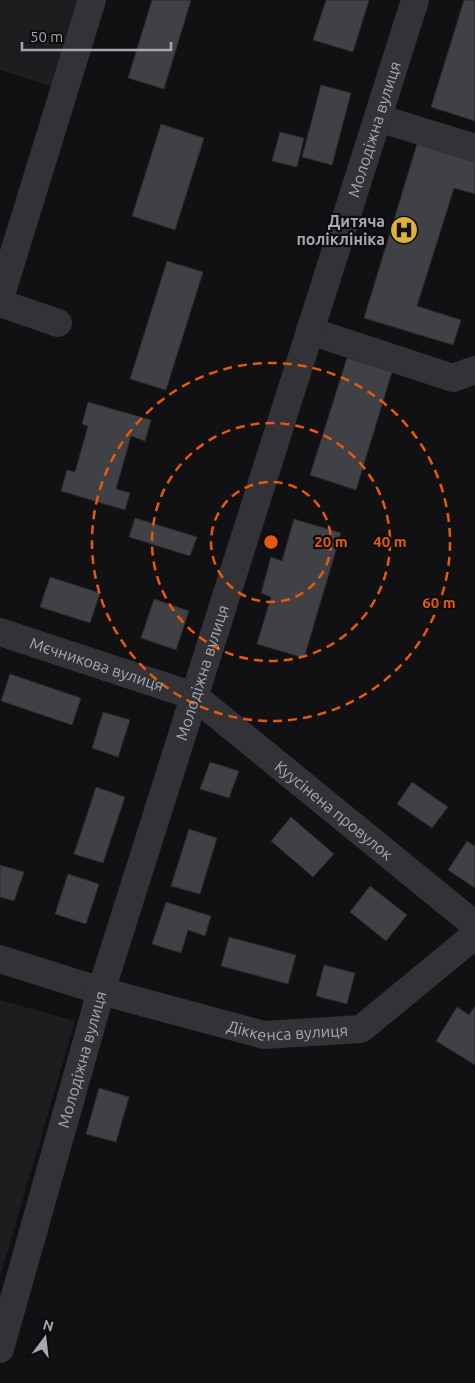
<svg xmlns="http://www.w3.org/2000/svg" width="475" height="1383" font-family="Ubuntu,sans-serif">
	<rect width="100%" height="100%" fill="#111113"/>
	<path fill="#1d1d1f" d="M0,0H79L53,87L0,70Z
		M0,1000L75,1021L0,1277Z"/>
	<path fill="#404145" stroke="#2b2b2e" d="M152,0H191L164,89L128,78Z
		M326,0H369L353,52L313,40Z
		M464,0H475V121L431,107Z
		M321,85L351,93L332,165L302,157Z
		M161,124L204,138L175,230L132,216Z
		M280,132L304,138L297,167L272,161Z
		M417,144L475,162V194L454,188L417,306L461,320L453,345L364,318Z
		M167,261L203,272L166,390L130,379Z
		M347,358L392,372L356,490L310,475Z
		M88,402L151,420L145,441L131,436L116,489L130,493L125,510L61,491L67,470L75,472L88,426L82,424Z
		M135,518L197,537L190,556L129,537Z
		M294,519L341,533L304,658L257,644L271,597L261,593L271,557L282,561Z
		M50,577L100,593L90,623L40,607Z
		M154,599L189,611L176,650L141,638Z
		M10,674L81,698L72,725L1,701Z
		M103,712L130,720L118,757L92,748Z
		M210,762L239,771L229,798L200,789Z
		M412,782L448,807L432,828L397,804Z
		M96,787L125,797L103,863L74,854Z
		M291,817L334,854L313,877L271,841Z
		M189,829L217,838L200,894L171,886Z
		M467,841L475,846V888L448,870Z
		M0,865L24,872L14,901L0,897Z
		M68,874L99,884L86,924L55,914Z
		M370,886L407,915L386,941L350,912Z
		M166,902L211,916L205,936L188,930L181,953L152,944Z
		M229,937L296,955L288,984L221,966Z
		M324,965L355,973L347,1004L316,996Z
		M475,1006V1065L436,1041L457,1007L469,1015Z
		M99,1088L129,1097L116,1142L86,1134Z"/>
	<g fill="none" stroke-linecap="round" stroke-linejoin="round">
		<g stroke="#333337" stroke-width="28">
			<path d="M378,118L475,148"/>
			<path d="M0,298L92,0"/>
			<path d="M0,303L58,323"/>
			<path d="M310,331L453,378L475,370"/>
			<path id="s1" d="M0,632L194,696L475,925"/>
			<path id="s2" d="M0,959L101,991L264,1035L361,1029L475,935"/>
			<path id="s3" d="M0,1349L101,991L415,0"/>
		</g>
	</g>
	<g fill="none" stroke="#e8590c" stroke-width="2.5" stroke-dasharray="9 6">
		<circle cx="271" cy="542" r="60"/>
		<circle cx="271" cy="542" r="119"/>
		<circle cx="271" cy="542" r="179"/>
	</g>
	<defs>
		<g id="hospital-disc" transform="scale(1.4375)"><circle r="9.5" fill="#e1af3b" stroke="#0c0c0d"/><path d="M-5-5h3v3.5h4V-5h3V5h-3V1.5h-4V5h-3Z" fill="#111"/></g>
	</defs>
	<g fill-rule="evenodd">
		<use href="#hospital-disc" x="404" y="230"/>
	</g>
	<g text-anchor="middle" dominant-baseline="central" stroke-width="4.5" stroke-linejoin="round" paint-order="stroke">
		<g font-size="16" fill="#a4a8b2" stroke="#0c0c0d">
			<text stroke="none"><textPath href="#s3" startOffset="1276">Молодіжна вулиця</textPath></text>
			<text stroke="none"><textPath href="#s1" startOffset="102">Мєчникова вулиця</textPath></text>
			<text stroke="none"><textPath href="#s3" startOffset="706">Молодіжна вулиця</textPath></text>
			<text stroke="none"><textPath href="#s1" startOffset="385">Куусінена провулок</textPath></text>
			<text stroke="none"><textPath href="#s2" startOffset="298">Діккенса вулиця</textPath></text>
			<text stroke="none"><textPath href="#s3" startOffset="301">Молодіжна вулиця</textPath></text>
		</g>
		<g font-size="16" font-weight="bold" fill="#a4a8b2" stroke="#0c0c0d" text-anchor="end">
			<text x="385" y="221">Дитяча<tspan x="385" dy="18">поліклініка</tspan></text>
		</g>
	</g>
	<circle cx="271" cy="542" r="8" fill="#e8590c" stroke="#0c0c0d" stroke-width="2.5"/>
	<g font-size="15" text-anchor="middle" font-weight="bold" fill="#e8590c" stroke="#0c0c0d" stroke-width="4.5" stroke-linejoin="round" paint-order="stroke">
		<text x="331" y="547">20 m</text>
		<text x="390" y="547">40 m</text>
		<text x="439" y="608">60 m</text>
	</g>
	<g transform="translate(45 1338) rotate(15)" stroke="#0c0c0d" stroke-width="4" paint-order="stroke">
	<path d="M0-4L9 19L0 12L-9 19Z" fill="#a4a8b2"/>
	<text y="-8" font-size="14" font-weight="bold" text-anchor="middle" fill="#a4a8b2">N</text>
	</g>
	<path d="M22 42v8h149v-8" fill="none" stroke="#a4a8b2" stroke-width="2.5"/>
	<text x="30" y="42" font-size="15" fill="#a4a8b2" stroke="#0c0c0d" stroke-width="4" paint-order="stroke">50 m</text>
</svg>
